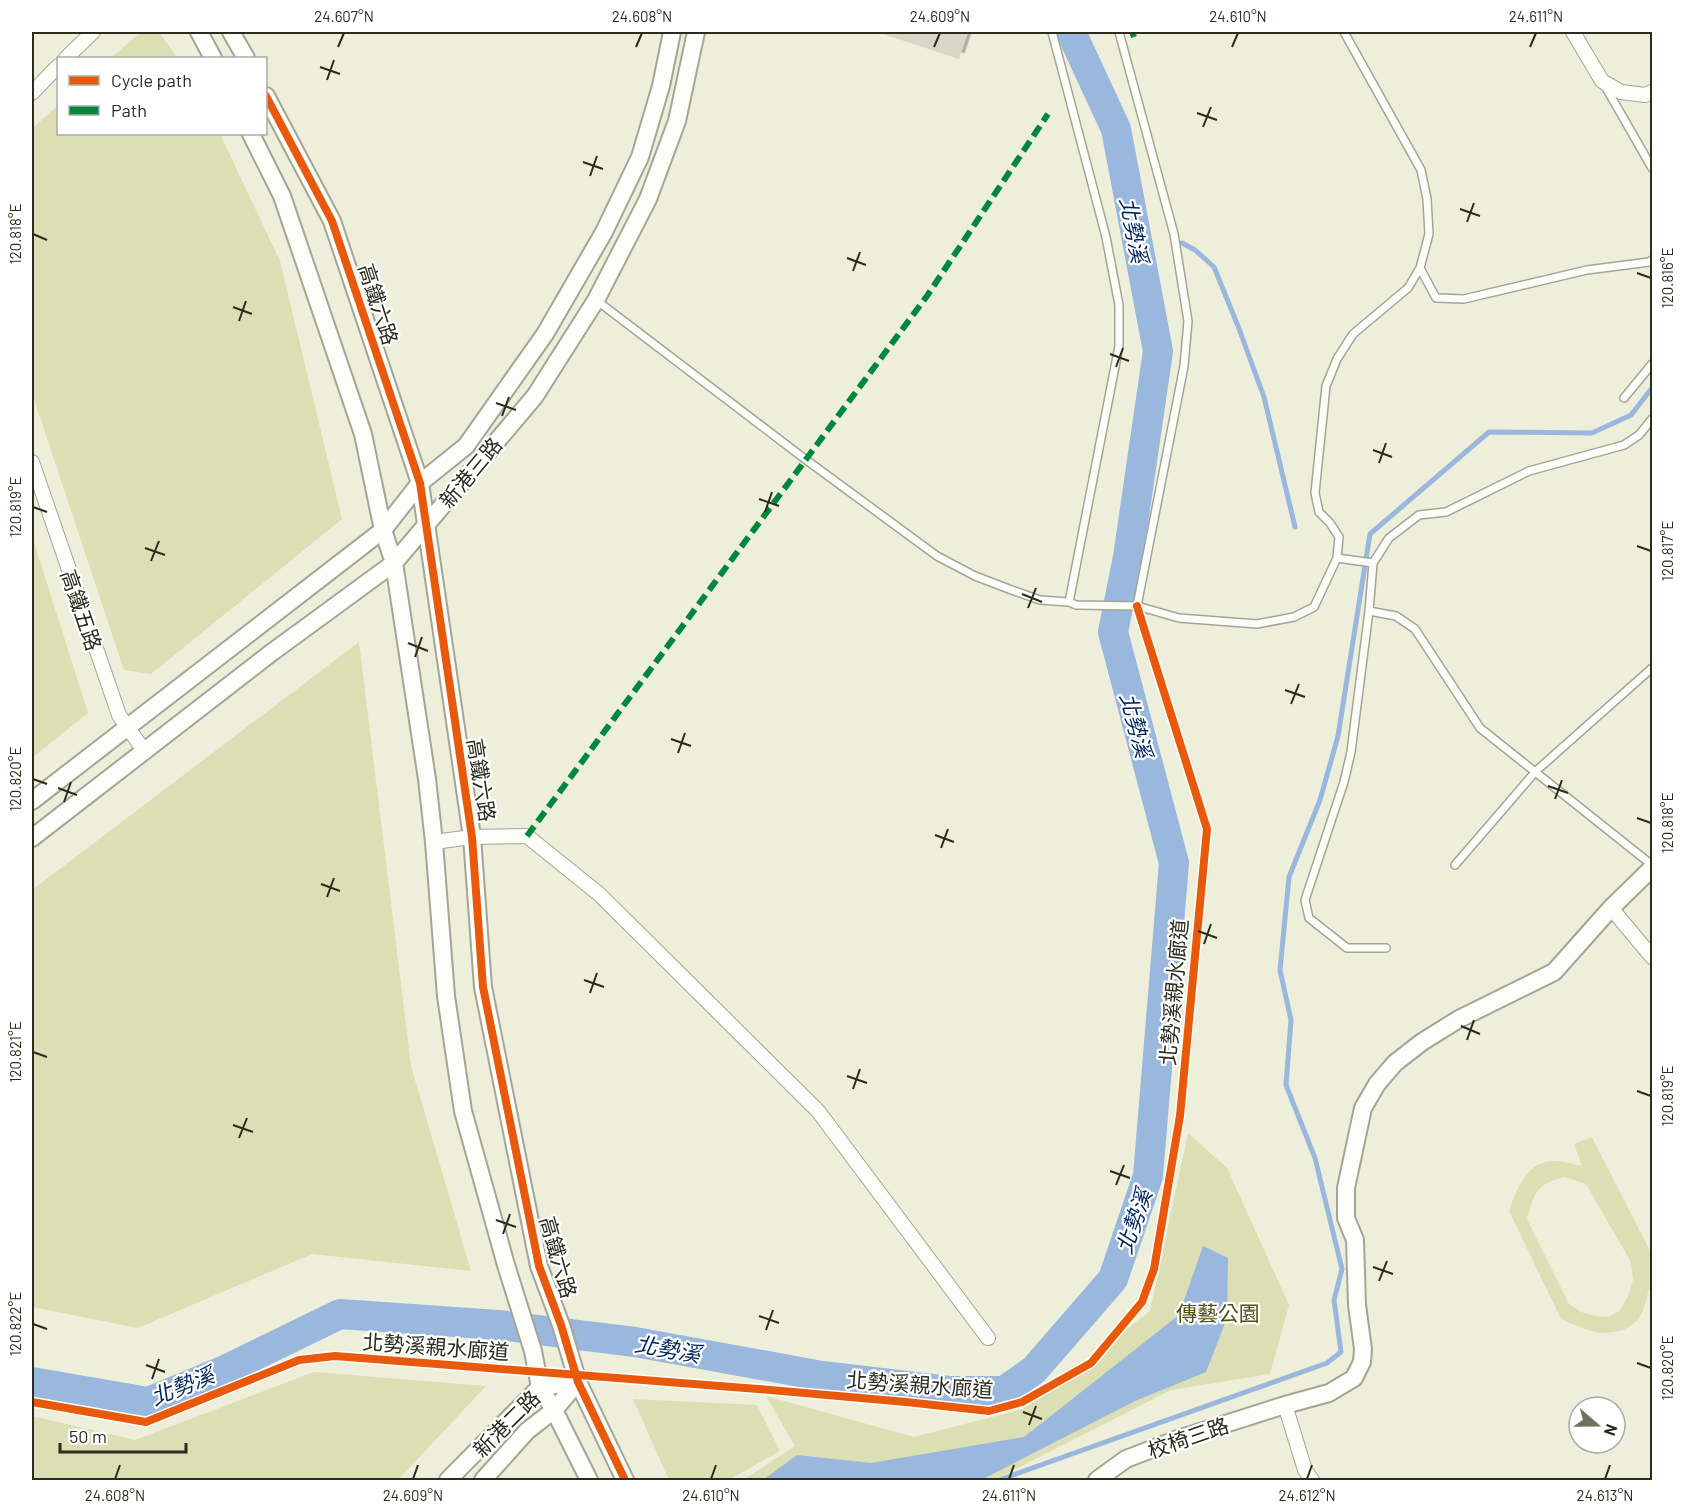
<svg xmlns="http://www.w3.org/2000/svg" width="1684" height="1512" font-family="Barlow,'Noto Sans TC',sans-serif">
	<defs>
		<filter id="shadow"><feDropShadow dx="5.5" dy="-5.5" stdDeviation="0" flood-color="#0004"/></filter>
	</defs>
	<rect width="100%" height="100%" fill="#edefda"/>
	<path fill="#dcdeb3" fill-rule="evenodd" d="M141,32H159L177,58H111Z
		M58,105V134H220L280,261L342,519L151,674L124,670L32,393V129Z
		M32,536L88,713L32,758Z
		M359,642L411,1066L471,1271L312,1254L138,1328L32,1307V890Z
		M1188,1133L1227,1168L1289,1305L1270,1374L1171,1390L994,1480H743L795,1446L766,1396L914,1437L1023,1409L1150,1311Z
		M1592,1137L1652,1255V1295L1649,1288C1645,1308 1641,1325 1619,1331C1610,1333 1600,1334 1591,1331C1581,1328 1571,1323 1561,1319L1509,1211C1516,1190 1527,1161 1554,1161C1563,1161 1572,1164 1582,1166L1574,1144ZM1565,1177L1586,1184L1631,1262L1633,1280L1628,1296L1620,1311L1608,1317L1596,1316L1581,1312L1569,1304L1527,1219C1534,1193 1537,1183 1565,1177Z
		M314,1372L486,1386L398,1480H32V1417L41,1418L135,1440Z
		M633,1399L757,1405L780,1451L728,1480H669Z"/>
	<path fill="#9ab7dd" d="M1203,1246L1228,1258L1227,1318L1206,1372L1135,1401L981,1480H763L797,1455L871,1463L1024,1437L1179,1315Z"/>
	<g fill="none" stroke-linecap="round" stroke-linejoin="round">
		<path stroke="#9ab7dd" stroke-width="5" d="M1182,243L1195,250L1214,267L1238,326L1264,397L1295,527
			M999,1480L1327,1363L1341,1352L1334,1300L1342,1269L1315,1158L1286,1085L1291,1020L1280,970L1289,877L1320,800L1338,736L1370,534L1489,432L1592,433L1631,415L1652,388"/>
		<path stroke="#9ab7dd" stroke-width="30" d="M32,1382L148,1402L225,1370L340,1314L498,1325L635,1342L822,1376L949,1391H1004L1034,1370L1113,1279L1148,1176L1174,863L1113,632L1128,557L1158,351L1116,129L1071,32"/>
	</g>
	<path fill="#d6d7c7" filter="url(#shadow)" d="M884,32H968L959,59L883,34Z"/>
	<g fill="none" stroke-linecap="round" stroke-linejoin="round">
		<g stroke="#a4a596" stroke-width="10">
			<path id="service" d="M1052,32L1106,237L1119,305V346L1069,602
				M1119,32L1174,234L1188,321L1184,366L1137,606
				M1605,86L1652,168
				M1420,268L1436,298L1464,299L1587,270L1649,262L1652,260
				M596,300L805,459L937,556L975,576L1009,589L1040,600L1069,602L1076,605L1137,606L1179,618L1257,624L1294,617L1314,607L1337,558L1373,563
				M1624,398L1652,364
				M1337,558L1339,537L1330,523L1319,512L1315,493L1326,386L1337,359L1353,334L1408,288L1420,268L1429,234L1427,199L1421,170L1344,32
				M1369,611L1396,616L1415,629L1480,728L1652,865
				M1455,865L1536,771L1652,668
				M1386,948H1347L1309,918L1305,900L1344,782L1351,752L1369,611L1373,563L1389,538L1419,515L1446,512L1529,471L1624,445L1639,435L1652,419"/>
		</g>
		<g stroke="#a4a596" stroke-width="16">
			<path id="minor" d="M1573,32L1602,81L1621,92L1645,95L1652,92
				M66,58L93,32
				M32,93L58,66
				M32,462L119,715L145,752
				M434,842L472,837L527,836L599,894L818,1111L988,1338
				M1611,908L1652,957
				M1285,1405L1305,1470L1312,1480"/>
		</g>
		<g stroke="#a4a596" stroke-width="20">
			<path id="tertiary" d="M199,32L213,58
				M231,32L246,58
				M266,96L332,221L420,483L472,837L483,987L539,1266L561,1325L578,1382L625,1480
				M251,134L282,196L363,434L383,530L394,563L427,779L434,842L446,996L463,1111L506,1265L533,1351L540,1387L554,1410L589,1480
				M32,801L383,530L420,483L466,446L545,334L604,232L640,157L661,86L672,32
				M32,838L271,653L394,563L535,396L596,300L648,199L677,121L696,32
				M448,1480L540,1387L578,1382
				M483,1480L527,1431L554,1410L578,1382
				M1097,1480L1126,1459L1178,1439L1285,1405L1329,1393L1354,1378L1362,1362L1363,1349L1357,1305L1355,1240L1346,1218V1188L1363,1108L1377,1084L1395,1063L1422,1042L1459,1019L1554,972L1611,908L1652,868"/>
		</g>
		<use href="#service" stroke="#fcfdf9" stroke-width="7"/>
		<use href="#minor" stroke="#fcfdf9" stroke-width="14"/>
		<use href="#tertiary" stroke="#fcfdf9" stroke-width="16"/>
		<path stroke="#00873e" stroke-width="6" stroke-dasharray="12 6" stroke-linecap="butt" d="M1132,32L1134,37
			M527,836L927,296L1048,114"/>
		<g stroke="#fff" stroke-width="11">
			<path id="cycleway" d="M266,96L332,221L420,483L472,837L483,987L539,1266L561,1325L578,1382L625,1480
				M32,1402L146,1422L299,1360L335,1356L758,1389L906,1402L989,1411L1022,1402L1091,1363L1142,1302L1154,1269L1180,1116L1207,829L1137,606"/>
		</g>
		<use href="#cycleway" stroke="#e8590c" stroke-width="8"/>
	</g>
	<path fill="none" stroke="#2b2c1e" stroke-width="2" d="M338,47L344,33M636,47L642,33M934,47L940,33M1232,47L1238,33M1530,47L1536,33M320,67L340,74M327,80L334,60M1197,113L1217,120M1203,127L1211,107M583,162L603,169M590,176L597,156M1460,209L1480,216M1467,222L1474,203M33,234L47,240M847,258L866,265M853,271L860,252M1637,273L1651,278M233,307L252,314M239,321L246,301M1110,354L1129,361M1116,367L1123,348M496,403L516,410M502,416L509,397M1373,450L1392,457M1379,463L1386,443M759,499L779,506M33,507L47,512M765,512L772,492M1637,546L1651,551M145,548L165,555M151,561L159,541M1022,594L1042,602M1028,608L1036,588M408,643L428,651M415,657L422,637M1285,690L1305,697M1291,704L1299,684M671,739L691,746M678,753L685,733M33,779L47,784M1548,786L1568,793M58,788L77,795M1555,799L1562,780M64,802L71,782M1637,818L1651,823M935,835L954,842M941,848L948,829M321,884L340,891M327,897L334,878M1198,931L1217,938M1204,944L1211,924M584,980L604,987M590,993L597,973M1461,1026L1480,1034M1467,1040L1474,1020M33,1052L47,1057M847,1076L867,1083M853,1089L860,1069M1637,1091L1651,1096M233,1125L253,1132M239,1138L247,1118M1110,1171L1130,1178M1116,1185L1124,1165M496,1220L516,1227M503,1234L510,1214M1373,1267L1393,1274M1379,1281L1387,1261M759,1316L779,1323M33,1324L47,1329M766,1330L773,1310M1637,1363L1651,1368M146,1365L165,1372M152,1379L159,1359M1023,1412L1042,1419M1029,1425L1036,1406M115,1479L120,1465M413,1479L418,1465M711,1479L716,1465M1009,1479L1014,1465M1307,1479L1312,1465M1605,1479L1610,1465"/>
	<g text-anchor="middle" dominant-baseline="central" stroke-width="4.5" stroke-linejoin="round" paint-order="stroke">
		<g font-size="21" fill="#2b2c1e" stroke="#fff">
			<text transform="translate(379 304) rotate(72)">高鐵六路</text>
			<text transform="translate(470 472) rotate(-50)">新港三路</text>
			<text transform="translate(82 610) rotate(71)">高鐵五路</text>
			<text transform="translate(482 780) rotate(81)">高鐵六路</text>
			<text transform="translate(1173 992) rotate(-85)">北勢溪親水廊道</text>
			<text transform="translate(559 1257) rotate(74)">高鐵六路</text>
			<text transform="translate(436 1346) rotate(4)">北勢溪親水廊道</text>
			<text transform="translate(920 1384) rotate(4)">北勢溪親水廊道</text>
			<text transform="translate(506 1423) rotate(-45)">新港二路</text>
			<text transform="translate(1188 1437) rotate(-19)">校椅三路</text>
		</g>
		<g font-size="21" fill="#505115" stroke="#fff">
			<text x="1218" y="1312">傳藝公園</text>
		</g>
		<g font-size="22" font-style="italic" fill="#00255c" stroke="#fff">
			<text transform="translate(1135 230) rotate(79)">北勢溪</text>
			<text transform="translate(1137 725) rotate(75)">北勢溪</text>
			<text transform="translate(1133 1221) rotate(-71)">北勢溪</text>
			<text transform="translate(668 1348) rotate(10)">北勢溪</text>
			<text transform="translate(182 1385) rotate(-22)">北勢溪</text>
		</g>
	</g>
	<rect width="1684" height="1512" fill="none" stroke="#ffffff" stroke-width="66"/>
	<rect x="57" y="57" width="210" height="78" fill="#ffffff" stroke="#aaaba5" stroke-width="1.5"/>
	<rect x="69" y="76" width="30" height="9" fill="#e8590c" stroke="#aaaba5" stroke-width="1.5"/>
	<text x="111" y="87" font-size="18" fill="#2b2c1e">Cycle path</text>
	<rect x="69" y="106" width="30" height="9" fill="#00873e" stroke="#aaaba5" stroke-width="1.5"/>
	<text x="111" y="117" font-size="18" fill="#2b2c1e">Path</text>
	<g transform="translate(1597 1425) rotate(110)"><circle r="28" fill="#ffffff" stroke="#aaaba5" stroke-width="1.5"/>
	<path d="M0-4.5L10 22L0 15L-10 22Z" fill="#6f7060"/>
	<text y="-9" font-size="16" font-weight="bold" text-anchor="middle" fill="#2b2c1e">N</text>
	</g>
	<path d="M60 1443v9h126v-9" fill="none" stroke="#2b2c1e" stroke-width="3"/>
	<text x="69" y="1443" font-size="18" fill="#2b2c1e" stroke="#ffffff" stroke-width="4.5" paint-order="stroke">50 m</text>
	<rect x="33" y="33" width="1618" height="1446" fill="none" stroke="#2b2c1e" stroke-width="2"/>
	<g font-size="15" text-anchor="middle" fill="#2b2c1e">
		<text x="344" y="22">24.607°N</text>
		<text x="642" y="22">24.608°N</text>
		<text x="940" y="22">24.609°N</text>
		<text x="1238" y="22">24.610°N</text>
		<text x="1536" y="22">24.611°N</text>
		<text transform="translate(16 234) rotate(-90)" y="5">120.818°E</text>
		<text transform="translate(1668 278) rotate(-90)" y="5">120.816°E</text>
		<text transform="translate(16 507) rotate(-90)" y="5">120.819°E</text>
		<text transform="translate(1668 551) rotate(-90)" y="5">120.817°E</text>
		<text transform="translate(16 779) rotate(-90)" y="5">120.820°E</text>
		<text transform="translate(1668 823) rotate(-90)" y="5">120.818°E</text>
		<text transform="translate(16 1052) rotate(-90)" y="5">120.821°E</text>
		<text transform="translate(1668 1096) rotate(-90)" y="5">120.819°E</text>
		<text transform="translate(16 1324) rotate(-90)" y="5">120.822°E</text>
		<text transform="translate(1668 1368) rotate(-90)" y="5">120.820°E</text>
		<text x="115" y="1501">24.608°N</text>
		<text x="413" y="1501">24.609°N</text>
		<text x="711" y="1501">24.610°N</text>
		<text x="1009" y="1501">24.611°N</text>
		<text x="1307" y="1501">24.612°N</text>
		<text x="1605" y="1501">24.613°N</text>
	</g>
</svg>
